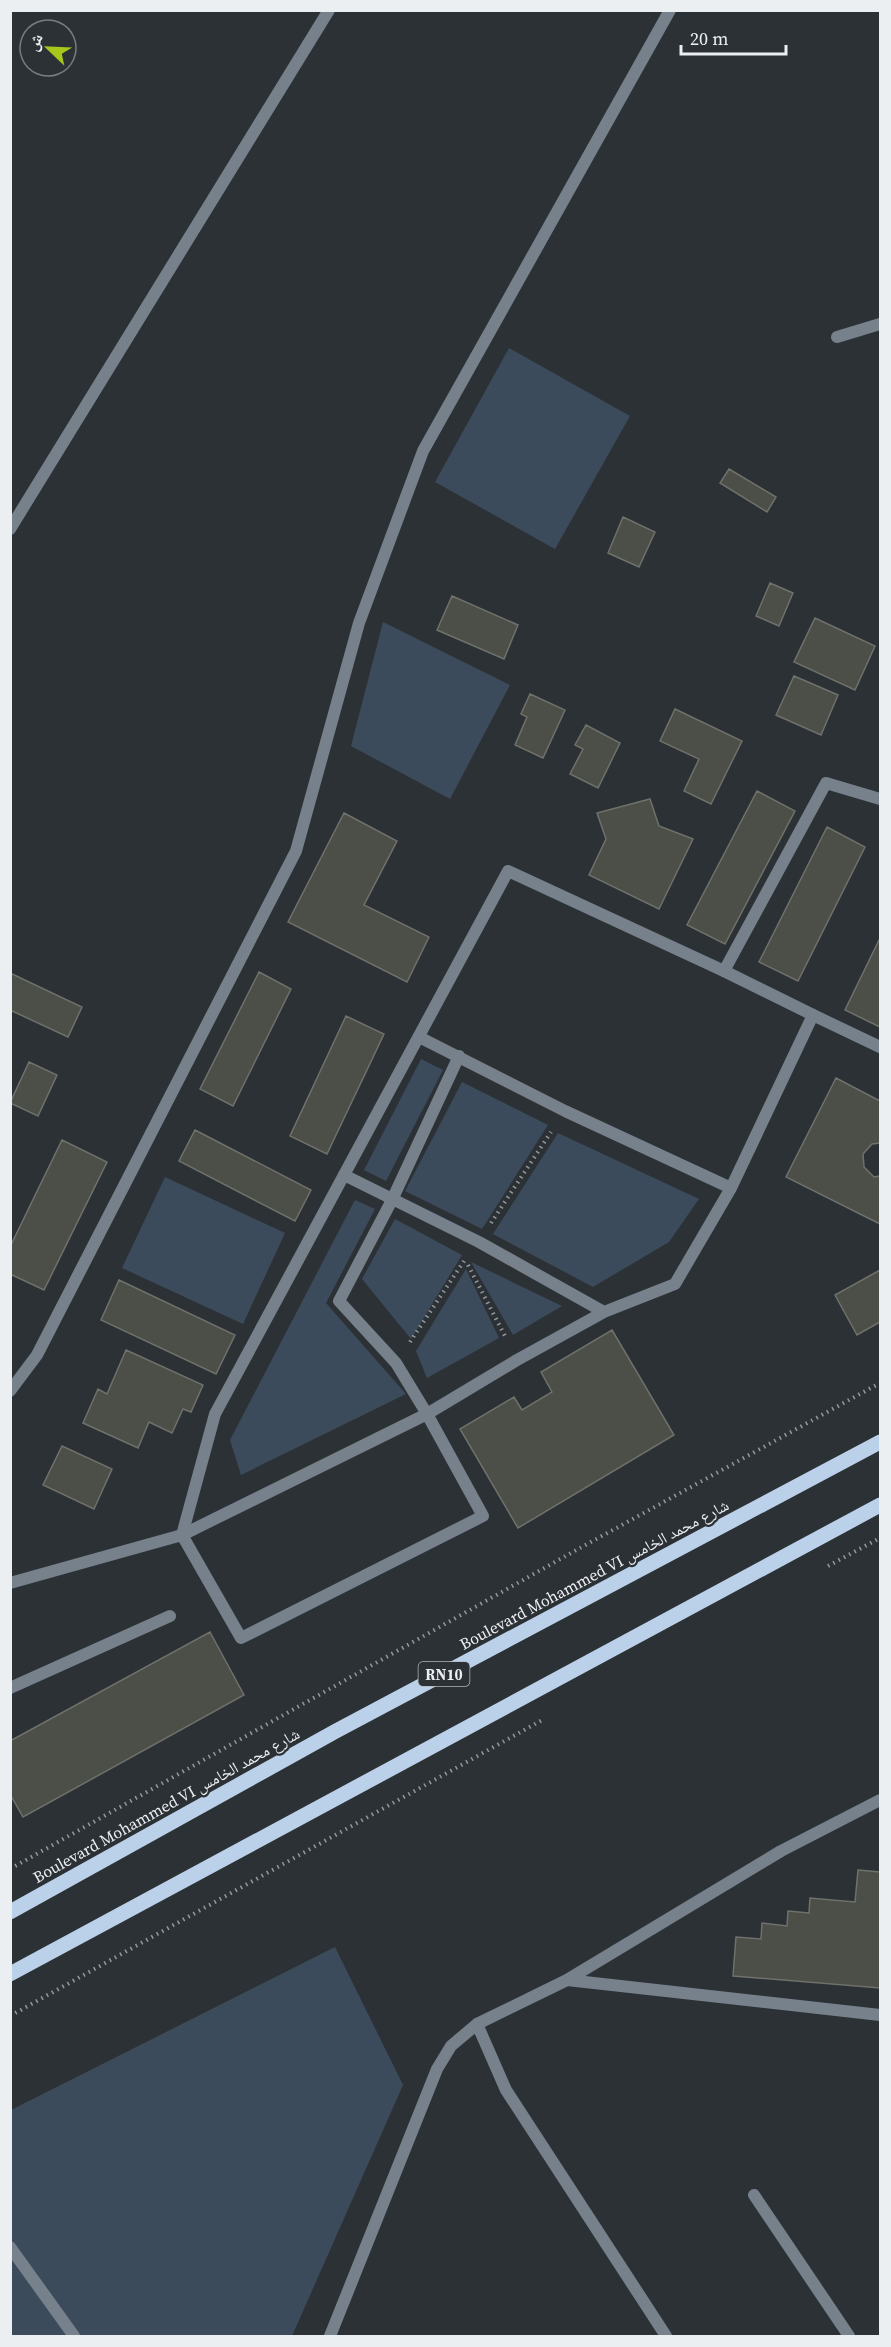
<svg xmlns="http://www.w3.org/2000/svg" width="891" height="2347" font-family="'Source Serif 4','Noto Naskh Arabic',serif">
	<rect width="100%" height="100%" fill="#2c3135"/>
	<path fill="#3c4b5b" d="M509,348L630,416L555,549L435,482Z
		M383,622L510,685L450,799L351,746Z
		M421,1059L443,1070L386,1181L364,1170Z
		M462,1082L548,1125L482,1229L405,1191Z
		M558,1133L699,1199L669,1242L593,1287L493,1234Z
		M165,1177L285,1233L243,1324L122,1268Z
		M355,1200L375,1209L326,1303L406,1394L241,1475L230,1440Z
		M395,1219L462,1255L411,1339L362,1279Z
		M471,1262L562,1306L513,1335Z
		M466,1269L499,1338L427,1378L416,1351Z
		M335,1947L403,2085L292,2336H11V2110Z"/>
	<path fill="#4c4e48" stroke="#6f716b" stroke-width="1.5" d="M729,469L776,497L767,512L720,483Z
		M623,517L655,532L639,567L608,553Z
		M770,583L793,593L779,626L756,616Z
		M452,596L518,625L504,659L437,630Z
		M815,618L875,646L855,690L794,662Z
		M794,676L838,695L821,735L776,715Z
		M530,694L565,710L543,758L515,745L527,717L521,714Z
		M675,709L742,741L711,804L684,791L699,759L660,741Z
		M586,725L620,743L598,788L570,774L583,749L575,745Z
		M757,791L795,811L725,944L687,925Z
		M650,799L659,826L693,839L659,909L589,875L606,839L597,813Z
		M344,813L397,841L364,905L429,937L407,982L288,922Z
		M827,827L865,847L798,981L759,962Z
		M880,938V1027L845,1010Z
		M259,972L291,989L233,1106L200,1089Z
		M10,973L82,1007L68,1037L10,1010Z
		M346,1016L384,1034L327,1154L290,1136Z
		M29,1062L57,1075L38,1116L10,1103Z
		M836,1078L880,1101V1143L872,1144L863,1154L864,1167L874,1177L880,1176V1224L786,1177Z
		M195,1130L311,1190L295,1221L179,1161Z
		M62,1140L107,1162L44,1290L10,1274V1247Z
		M880,1270V1322L857,1335L835,1295Z
		M119,1280L235,1335L216,1374L101,1320Z
		M612,1330L674,1435L518,1528L460,1429L514,1397L522,1410L552,1392L541,1372Z
		M126,1350L203,1385L191,1412L183,1409L172,1433L149,1422L138,1448L83,1423L98,1389L107,1394Z
		M62,1446L112,1469L94,1509L43,1485Z
		M210,1632L244,1695L23,1817L10,1794V1741Z
		M858,1870L880,1872V1988L733,1976L736,1937L761,1939L762,1923L787,1926L788,1911L809,1913L810,1898L855,1902Z"/>
	<g fill="none" stroke-linecap="round" stroke-linejoin="round">
		<path stroke="#95999d" stroke-width="4" stroke-dasharray="1.5 4.5" stroke-linecap="butt" d="M491,1223L551,1132
			M468,1265L506,1338
			M410,1342L464,1261
			M828,1566L880,1538
			M10,1869L571,1553L880,1383
			M10,2016L544,1719"/>
		<path stroke="#76818c" stroke-width="12" d="M419,1037L565,1111L731,1188
			M344,1175L479,1242L604,1312
			M10,1391L37,1355L296,851L359,623L423,451L670,10
			M182,1535L241,1638L483,1516L427,1414L396,1363L339,1301L392,1200L459,1056
			M10,1583L182,1535L427,1414L517,1360L604,1312L675,1284L731,1188L813,1015L724,971
			M10,1688L170,1616
			M10,2247L74,2336"/>
		<path stroke="#76818c" stroke-width="12" d="M837,337L880,324
			M10,529L329,10
			M813,1015L880,1047
			M182,1535L215,1414L508,871L724,971L826,783L880,799
			M567,1980L880,2015
			M477,2024L506,2090L666,2336
			M754,2195L849,2336
			M330,2336L437,2069L451,2046L477,2024L567,1980L781,1851L880,1800"/>
		<path stroke="#bbd1e9" stroke-width="15" d="M10,1912L336,1731L880,1442
			M10,1974L880,1505"/>
	</g>
	<g text-anchor="middle" dominant-baseline="central" stroke-width="4.5" stroke-linejoin="round" paint-order="stroke">
		<rect fill="#2c3135" stroke="#b2b6b9" stroke-width="1.5" x="418.5" y="1662" width="51" height="24" rx="4.5"/>
		<g font-size="15" font-weight="bold" fill="#eceff2">
			<text x="444" y="1674">RN10</text>
		</g>
		<g font-size="16" fill="#eceff2" stroke="#2c3135">
			<text transform="translate(594 1574) rotate(-28)">Boulevard Mohammed VI شارع محمد الخامس</text>
			<text transform="translate(166 1805) rotate(-29)">Boulevard Mohammed VI شارع محمد الخامس</text>
		</g>
	</g>
	<rect width="891" height="2347" fill="none" stroke="#eceff2" stroke-width="24"/>
	<g transform="translate(48 48) rotate(293)"><circle r="28" fill="#2c3135" stroke="#797d81" stroke-width="1.5"/>
	<path d="M0-4.5L10 22L0 15L-10 22Z" fill="#a8c71c"/>
	<text y="-9" font-size="16" font-weight="bold" text-anchor="middle" fill="#eceff2">ش</text>
	</g>
	<path d="M681 45v9h105v-9" fill="none" stroke="#eceff2" stroke-width="3"/>
	<text x="690" y="45" font-size="18" fill="#eceff2" stroke="#2c3135" stroke-width="4.5" paint-order="stroke">20 m</text>
</svg>
